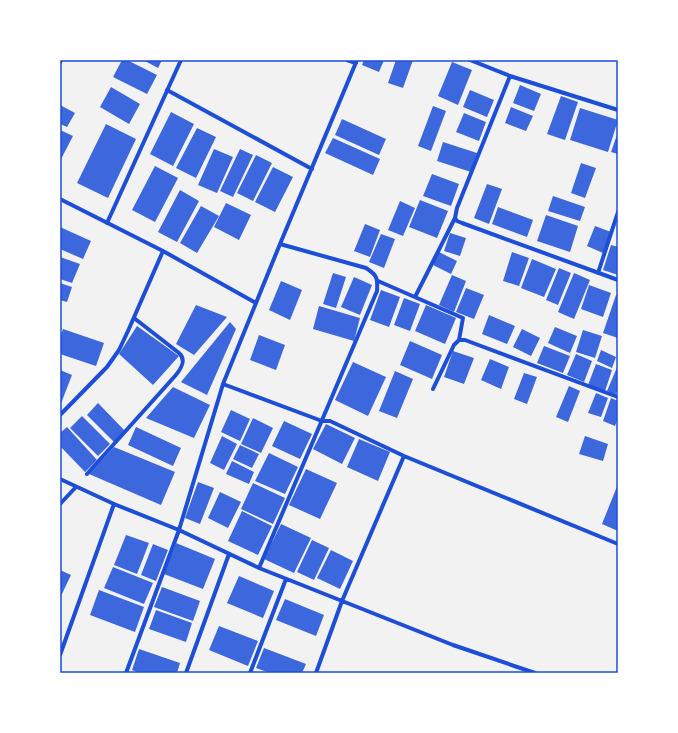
<svg xmlns="http://www.w3.org/2000/svg" width="678" height="733" font-family="'Sofia Sans Condensed',sans-serif">
	<rect width="100%" height="100%" fill="#f2f2f2"/>
	<path fill="#3d67dc" d="M122,60H127L157,75L147,94L113,77Z
		M143,60H162L158,68Z
		M364,60H384L379,72L362,65Z
		M396,60H413L403,88L388,83Z
		M452,62L472,70L458,105L438,96Z
		M520,85L541,94L534,111L513,103Z
		M111,87L140,104L129,124L100,107Z
		M470,90L494,100L487,117L463,107Z
		M561,96L578,102L565,140L547,134Z
		M60,105L75,113L67,127L60,124Z
		M433,106L446,111L431,151L418,146Z
		M511,107L533,116L526,131L505,123Z
		M580,108L618,120L608,152L570,140Z
		M171,112L194,124L173,166L150,154Z
		M464,113L486,122L479,141L456,132Z
		M342,119L386,139L379,155L335,135Z
		M106,124L136,139L108,198L77,183Z
		M197,128L216,137L196,178L176,168Z
		M60,130L73,136L60,161Z
		M618,132V154L611,152Z
		M333,138L380,159L373,175L325,153Z
		M443,142L477,153L471,172L437,161Z
		M214,149L233,157L217,193L198,185Z
		M240,149L253,155L233,197L220,191Z
		M256,155L272,163L253,201L237,193Z
		M581,163L596,168L585,198L571,193Z
		M155,166L178,178L155,222L132,210Z
		M273,167L293,177L275,212L255,202Z
		M432,174L459,184L451,206L423,196Z
		M487,184L502,189L489,224L474,218Z
		M180,190L199,201L177,242L158,232Z
		M553,196L585,207L580,221L548,211Z
		M420,200L448,211L437,238L409,227Z
		M400,201L415,208L403,236L388,230Z
		M226,203L251,215L239,240L214,227Z
		M201,206L219,216L197,253L180,243Z
		M498,207L533,220L527,237L492,224Z
		M546,215L578,226L570,252L537,241Z
		M365,224L380,230L370,257L354,251Z
		M595,226L611,232L603,253L587,246Z
		M60,227L91,241L83,259L60,249Z
		M450,233L466,238L460,256L444,251Z
		M381,234L395,239L384,268L369,262Z
		M611,245L618,247V275L603,270Z
		M439,252L457,261L451,274L433,265Z
		M512,252L529,258L519,286L503,281Z
		M60,257L80,264L72,283L60,279Z
		M532,259L556,269L544,297L521,288Z
		M559,268L571,273L558,305L546,300Z
		M333,273L346,277L336,308L323,304Z
		M574,273L590,280L574,319L558,312Z
		M452,275L466,281L454,312L439,305Z
		M354,277L372,285L360,315L341,307Z
		M281,281L302,290L290,320L269,310Z
		M60,283L72,287L67,302L60,300Z
		M589,285L611,293L603,317L581,309Z
		M466,288L484,295L474,319L456,312Z
		M381,290L400,297L389,327L370,320Z
		M616,295L618,296V338L603,333Z
		M404,298L420,304L410,331L394,325Z
		M196,305L227,317L194,355L176,344Z
		M426,305L456,318L445,344L415,331Z
		M319,306L360,318L354,341L313,329Z
		M489,315L515,326L507,344L482,334Z
		M230,322L236,329L207,395L181,382Z
		M137,326L179,356L153,385L119,354Z
		M555,327L577,336L570,353L548,343Z
		M63,329L104,343L96,366L60,354V338Z
		M522,329L540,338L531,356L513,347Z
		M583,330L602,336L595,358L576,352Z
		M259,335L285,345L276,370L250,360Z
		M410,341L442,355L432,379L400,365Z
		M544,346L570,356L563,373L537,363Z
		M601,350L616,357L612,368L597,361Z
		M453,351L474,358L464,384L444,377Z
		M576,354L592,361L584,382L567,375Z
		M490,359L509,367L501,389L481,380Z
		M353,362L386,377L368,416L335,400Z
		M596,364L612,370L605,391L588,385Z
		M618,365V389L615,395L607,391Z
		M60,370L72,375L60,406Z
		M395,371L413,379L397,418L379,411Z
		M524,373L537,377L527,404L514,399Z
		M569,386L580,391L568,422L556,417Z
		M173,387L210,405L194,438L146,418Z
		M596,393L608,398L601,417L588,413Z
		M611,398L618,401V418L615,426L603,421Z
		M98,403L125,431L114,442L87,415Z
		M231,410L250,419L240,441L221,432Z
		M82,416L110,444L98,456L70,428Z
		M253,418L273,428L261,453L241,444Z
		M284,421L312,434L300,459L272,446Z
		M326,424L355,438L342,464L313,449Z
		M67,427L97,460L85,472L60,446V433Z
		M136,427L181,448L173,466L128,445Z
		M222,436L237,444L224,470L210,463Z
		M585,436L608,444L603,461L579,454Z
		M359,439L390,452L378,481L347,467Z
		M240,445L259,454L252,468L233,459Z
		M114,447L175,472L161,505L89,474Z
		M269,453L298,467L285,494L255,481Z
		M232,461L254,472L249,484L226,474Z
		M306,469L337,483L320,519L289,505Z
		M198,482L214,488L200,524L185,518Z
		M253,483L285,498L273,524L241,509Z
		M618,484V531L602,524Z
		M220,492L241,502L228,528L208,518Z
		M242,511L272,526L258,555L228,541Z
		M281,524L311,538L294,573L264,559Z
		M126,535L149,543L137,574L114,565Z
		M312,540L329,548L314,580L297,572Z
		M176,543L215,559L203,589L164,574Z
		M153,544L168,550L156,581L141,575Z
		M331,550L353,561L340,589L317,578Z
		M113,567L153,583L144,604L104,588Z
		M60,570L71,575L60,598Z
		M239,576L274,591L263,618L227,603Z
		M162,587L200,601L193,621L154,607Z
		M99,590L144,607L135,632L90,615Z
		M285,599L324,615L316,636L276,620Z
		M156,610L192,623L186,642L149,629Z
		M219,626L258,641L248,666L209,650Z
		M264,648L306,664L302,673H270L256,668Z
		M139,649L180,663L177,673H140L132,670Z"/>
	<g fill="none" stroke-linecap="round" stroke-linejoin="round">
		<path stroke="#1d4ed8" stroke-width="4" d="M347,60L356,63
			M470,60L510,76L618,110
			M60,62L61,60
			M510,76L457,208L455,218L457,221L462,223L618,280
			M167,90L312,169
			M60,199L163,251L256,303
			M107,223L181,60
			M598,273L618,212
			M378,281L463,318L459,340
			M415,297L455,218
			M223,384L322,421H330L404,456L618,544
			M433,389L454,345L459,340H465L618,397
			M60,415L107,367L119,350L128,331L163,251
			M87,474L175,376C181,369 187,360 179,353L134,318
			M60,479L114,504L179,530L259,568L453,645L535,673
			M60,504L76,487
			M259,568L377,291C378,278 377,275 366,268L280,244
			M60,655L114,504
			M126,673L179,530L223,384L280,244L357,60
			M186,673L229,554
			M250,673L286,579
			M316,673L342,601L404,456"/>
	</g>
	<rect width="678" height="733" fill="none" stroke="#ffffff" stroke-width="122"/>
	<rect x="61" y="61" width="556" height="611" fill="none" stroke="#1d4ed8" stroke-width="1.5"/>
</svg>
